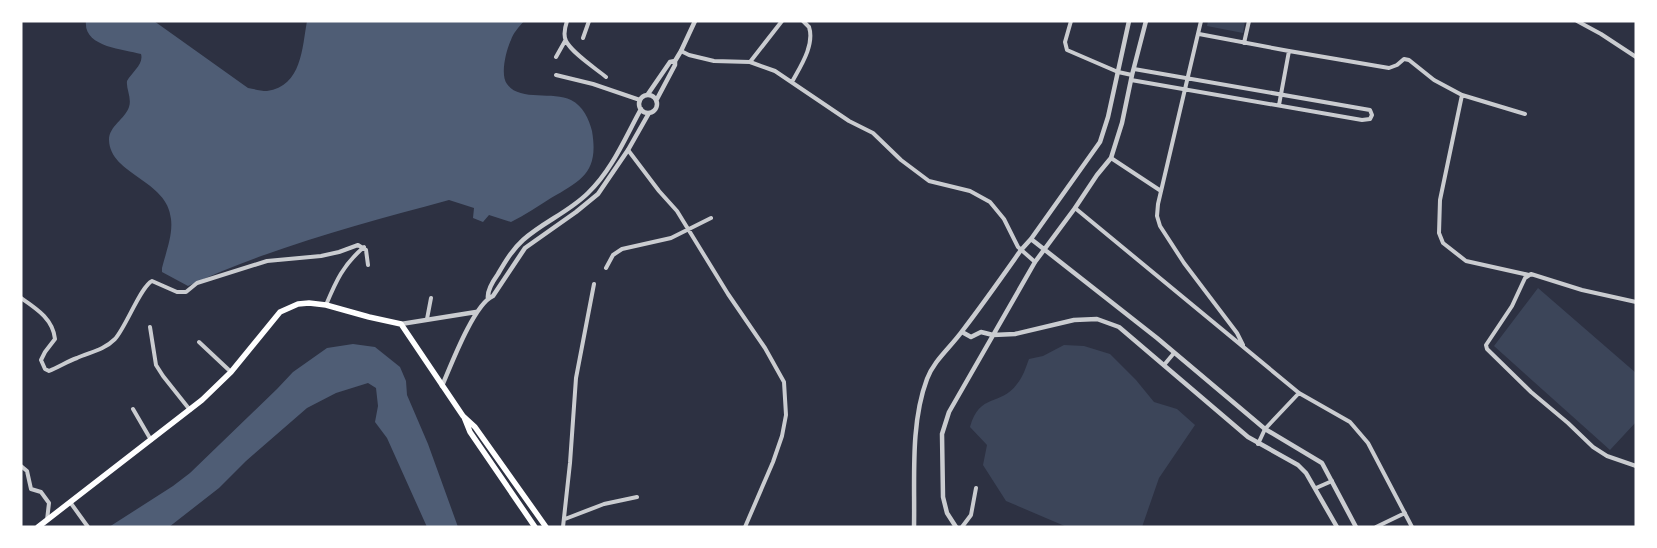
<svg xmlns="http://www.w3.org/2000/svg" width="1657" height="548" font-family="'IBM Plex Sans',sans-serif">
	<rect width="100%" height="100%" fill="#2d3142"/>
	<path fill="#3c4559" d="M1208,21H1245L1243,33L1207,26Z
		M1538,288L1636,373V422L1610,450L1494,346Z
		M1064,345L1084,346L1110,354L1136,380L1154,402L1177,409L1195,425L1159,478L1142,527H1067L1006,501L983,465L987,445L970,427C980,392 1000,407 1017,384C1023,377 1026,367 1029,359L1043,356Z"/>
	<path fill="#4f5d75" d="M86,21H154L248,88C254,89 261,91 267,91C302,86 302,48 307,21H524C519,27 513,33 511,40C506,50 500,75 507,84C519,102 553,91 571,100C583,106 589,119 592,131C599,172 582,180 551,198C538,206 525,215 511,222L489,215L483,222L473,218L474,208L449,200C361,224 272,247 188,286L162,272V268C166,252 173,235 171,219C168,180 110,175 109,140C109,126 125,119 129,107C132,98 126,89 127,81C132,72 144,64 141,54C123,49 83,47 86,21Z
		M353,344L375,347L400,367L406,381L407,395L428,444L458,527H427L387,438L375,422L378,406L376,388L368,383L336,393L307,408L246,461L219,488L169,527H109L173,486L190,473L277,389L293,372L327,348Z"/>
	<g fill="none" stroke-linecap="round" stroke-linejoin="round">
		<path stroke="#caccd0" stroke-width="4" d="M567,21C565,27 563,35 566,41C572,53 595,68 606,77
			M1071,21L1065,42L1067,50L1118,72L1132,75
			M1201,21L1158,204L1157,216L1160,226L1184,263L1237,333L1243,345
			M1577,21L1601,34L1636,57
			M1199,34L1289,51L1389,68L1397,65L1404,59L1409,60L1434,80L1462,95L1440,200L1439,233L1443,243L1466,261L1529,275
			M583,38L589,21
			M1244,43L1249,21
			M681,51L689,55L714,61L750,62L775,71L849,121L873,133L901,160L929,181L970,191L990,202L1004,219L1018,247L1035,262
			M556,57L565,41
			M750,62L782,21
			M556,75L593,84L640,100
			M1131,80L1362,120L1370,119L1372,115L1370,110L1134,69
			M792,82C800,67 815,45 809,27L803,21
			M1462,95L1525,114
			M1279,105L1289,51
			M628,150L659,191L677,211L728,294L765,348L784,382L786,415L782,436L773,462L745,527
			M1111,158L1161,191
			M1075,208L1299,393L1350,422L1368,443L1412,527
			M606,268L613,255L622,249L671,238L711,218
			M21,298C37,309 53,319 55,339L45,352L41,360L45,369L49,371C59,367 68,361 77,358C91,352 104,350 115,339C126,327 141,286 152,281L177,292H186L197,283L267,261L321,256L339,252L358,245L366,250L368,265
			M1636,302L1582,290L1531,274L1525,278L1512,306L1486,345L1487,349L1531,392L1568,423L1593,447L1607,456L1636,466
			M326,305C336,281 343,265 364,247
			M427,319L431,298
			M150,327L156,365L163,376L190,410
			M199,342L231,372
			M1164,365L1174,353
			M133,409L151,440
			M1258,444L1265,429L1299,393
			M21,466L27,471L31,489L41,492L49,503L47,520
			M1316,488L1332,481
			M70,502L88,527
			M565,519L604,504L637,497
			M563,527L570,463L576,378L594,284
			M962,527L971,515L976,488
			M1376,527L1405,513"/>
		<path stroke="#caccd0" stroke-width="4.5" d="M648,94L670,62L675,61
			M639 104a9 9 0 1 1 18 0a9 9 0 1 1-18 0Z
			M657,99L675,65V61L681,51L695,21
			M1031,239L1157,338L1265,429L1322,463L1356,527
			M488,298C487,290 493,281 498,274C505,262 512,250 523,240C543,222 569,212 588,193C612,170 625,138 641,109
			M401,324L476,312
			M962,332L971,337L981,332L993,335L1015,334L1074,320L1097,319L1119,327L1248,437L1298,465L1306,473L1337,527
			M442,386C451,365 474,304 493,296L525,248L576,212L598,194L628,150L649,113
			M914,527C915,480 910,424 927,379C934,360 951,347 963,330C983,304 1002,277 1021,250L1031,239L1100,142L1108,117L1129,21
			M956,527L947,513L943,497L942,434L949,412L1035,262L1075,208L1097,175L1111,158L1122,123L1132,75L1146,21"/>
		<path stroke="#fff" stroke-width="5.5" d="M464,417L470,432L535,527
			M38,527L202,400L231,372L280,312L298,304L309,303L326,305L369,317L401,324L463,416L475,427L546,527"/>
	</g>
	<rect width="1657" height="548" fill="none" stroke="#ffffff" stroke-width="45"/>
</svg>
